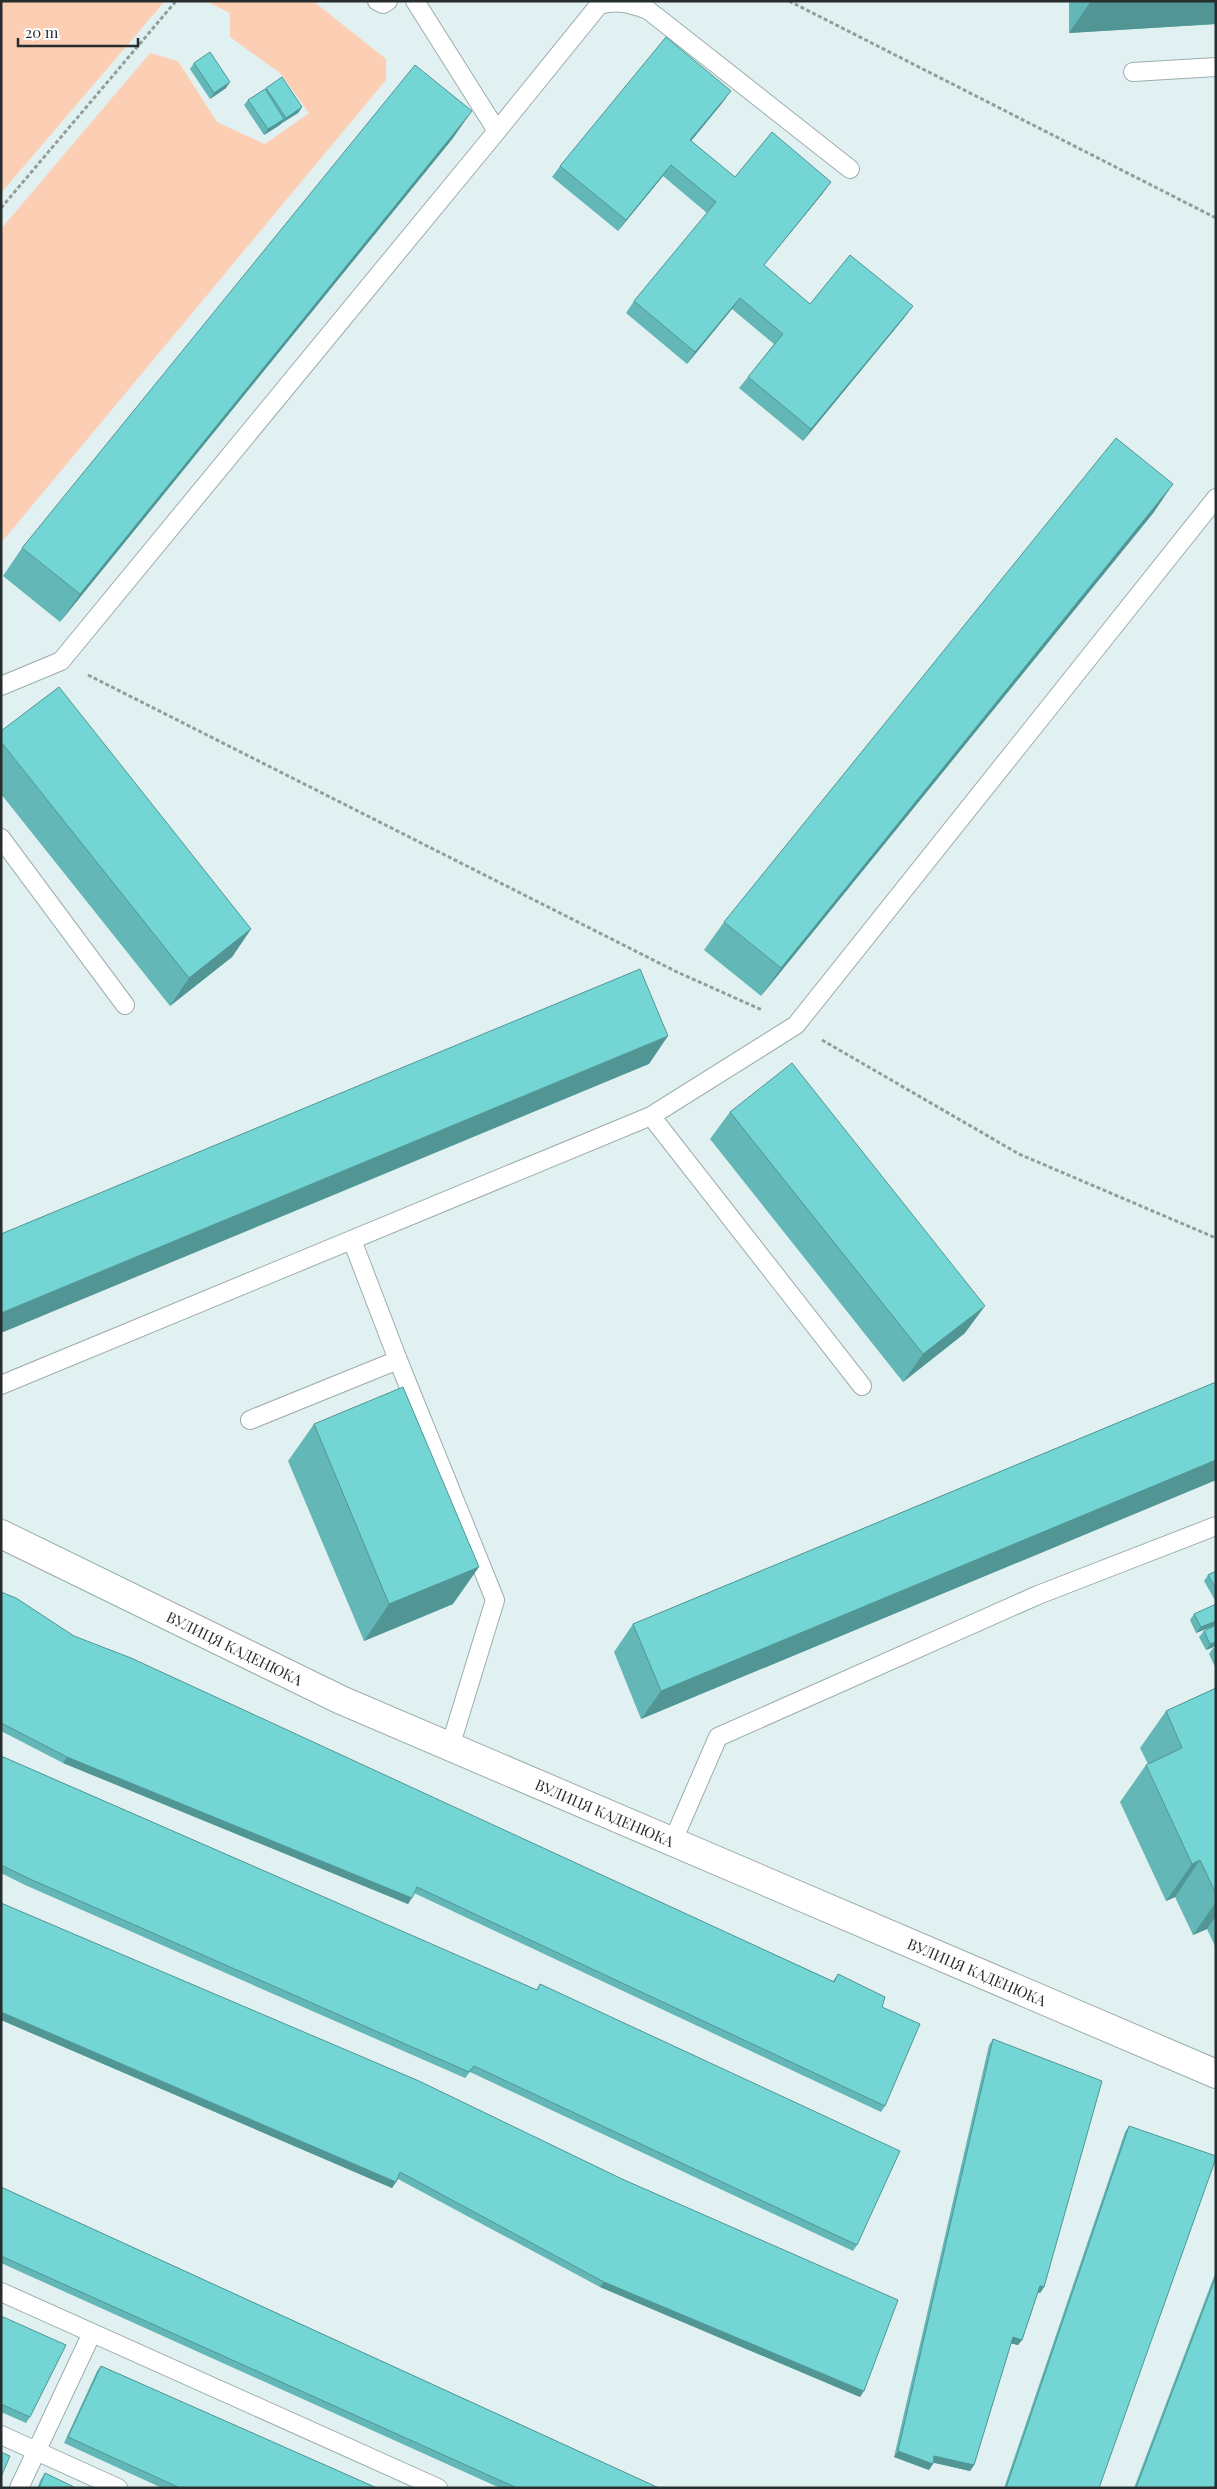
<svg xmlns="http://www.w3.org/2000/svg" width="1217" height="2489" font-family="'Playfair Display',serif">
	<rect width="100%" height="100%" fill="#e1f1f1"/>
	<path fill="#fccfb4" d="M1,1H165L1,193Z
		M205,1H313L386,59V80L1,543V229L150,53L178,61L217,122L265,144L309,113L280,73L230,37V13Z"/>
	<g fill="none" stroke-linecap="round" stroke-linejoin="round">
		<g stroke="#9dacac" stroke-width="20">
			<path id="service" d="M377,1L383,4L388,1
				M1133,72L1216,67
				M497,131L599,5C617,0 630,3 648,10L850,169
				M1,686L61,661L497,131L415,1
				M1,838L125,1005
				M651,1116L862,1386
				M398,1360L495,1600L450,1747
				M1,1385L651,1116L796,1025L1216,498
				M250,1420L398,1360L352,1240
				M672,1843L718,1737L1038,1595L1216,1526
				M1,2292L438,2488
				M1,2435L118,2488
				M19,2488L92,2333"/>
		</g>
		<g stroke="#9dacac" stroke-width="30">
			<g id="minor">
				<path id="s1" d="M1,1534L341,1700L1216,2074"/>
			</g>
		</g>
		<path stroke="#929d9d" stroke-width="3" stroke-dasharray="4 2.5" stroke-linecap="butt" d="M789,1L1216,218
			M1,208L176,1
			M88,675L677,972L762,1010
			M822,1040L1019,1154L1216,1238"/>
		<use href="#service" stroke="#fff" stroke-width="18"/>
		<use href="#minor" stroke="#fff" stroke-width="28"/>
	</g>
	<path fill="#64b7b7" d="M1069,1H1216V24L1069,33Z
		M194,63L226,88L210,99L190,69Z
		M266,88L302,107L298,113L264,135L244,105L248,100L265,89Z
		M723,102L691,141L735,177L823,193L764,265L810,304L913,306L904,318L803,441L739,388L748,377L774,344L732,309L687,364L626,313L634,301L707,213L663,176L618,231L552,177L560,166Z
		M453,138L60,622L3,576L22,548Z
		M1154,512L761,996L704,950L724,922Z
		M1,731L251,929L232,957L170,1006L1,794Z
		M730,1112L965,1333L903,1382L710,1139Z
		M1216,1382V1480L641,1719L614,1652L633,1624Z
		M314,1424L453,1604L364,1641L288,1461Z
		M1216,1571V1602L1204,1581L1208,1575Z
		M1,1592L74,1636L833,1981L838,1974L882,2007L885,2106L881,2112L414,1893L408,1904L63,1763L1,1731Z
		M1194,1614L1216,1625L1196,1633L1190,1620Z
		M1204,1631L1216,1646L1206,1650L1199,1637Z
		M1216,1647V1666L1215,1667L1209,1654L1213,1648Z
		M1216,1688V1948L1207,1929L1193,1935L1175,1897L1166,1901L1120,1802L1146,1765L1148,1764L1140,1748L1166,1711Z
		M1,1756L536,1990L540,1984L857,2245L853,2251L470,2072L465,2078L25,1885L1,1873Z
		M1,1903L860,2397L600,2287L398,2179L392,2188L1,2020Z
		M993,2039L1044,2287L1040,2293L1038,2292L1022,2340L1018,2345L1011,2343L974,2465L970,2471L933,2462L929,2470L894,2457L989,2045Z
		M1129,2126L1099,2488H1004L1125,2132Z
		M1,2187L659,2488H500L1,2263Z
		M1216,2271V2488H1134Z
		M1,2316L30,2417L26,2423L1,2412Z
		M101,2366L377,2488H162L64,2443L97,2371Z
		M45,2473L76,2488H37L41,2479Z"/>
	<path fill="#519595" d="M1091,1H1216V24L1069,33Z
		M230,82L226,88L210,99L214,93Z
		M731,91L723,102L682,152L690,140Z
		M302,107L298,113L281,123L286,118Z
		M472,111L453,138L60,622L80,594Z
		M284,119L280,125L264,135L268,129Z
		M671,165L663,176L618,231L626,220Z
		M831,182L823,193L755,276L764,265Z
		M740,298L732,309L687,364L695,352Z
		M913,306L904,318L803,441L811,429Z
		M1173,484L1154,512L761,996L781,968Z
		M251,929L232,957L170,1006L189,978Z
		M668,1036L649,1064L1,1333V1313Z
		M985,1306L965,1333L903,1382L923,1354Z
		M1216,1460V1480L641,1719L661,1691Z
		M479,1567L453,1604L364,1641L389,1604Z
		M1216,1621V1625L1196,1633L1201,1627Z
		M1216,1642V1646L1206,1650L1210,1644Z
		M67,1757L412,1898L408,1904L63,1763Z
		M1200,1860L1175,1897L1166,1901L1192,1864Z
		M1216,1902V1916L1207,1929L1193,1935Z
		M1,2012L396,2182L392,2188L1,2020Z
		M604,2282L864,2391L860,2397L600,2287Z
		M1040,2286L1044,2287L1040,2293L1036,2292Z
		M1013,2337L1022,2340L1018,2345L1009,2343Z
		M898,2451L933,2464L929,2470L894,2457Z
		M934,2456L974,2465L970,2471L930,2462Z"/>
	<path fill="#74d5d5" stroke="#519595" d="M666,37L731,91L690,140L735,177L772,132L831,182L764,265L810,304L850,255L913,306L811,429L748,377L783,334L740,298L695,352L634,301L716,202L671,165L626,220L560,166Z
		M210,52L230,82L214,93L194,63Z
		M415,65L472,111L80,594L22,548Z
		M282,77L302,107L286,118L266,88Z
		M265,89L284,119L268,129L248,100Z
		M1116,438L1173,484L781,968L724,922Z
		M59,687L251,929L189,978L1,742V731Z
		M640,969L668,1036L1,1313V1234Z
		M792,1063L985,1306L923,1354L730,1112Z
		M1216,1382V1460L661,1691L633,1624Z
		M403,1387L479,1567L389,1604L314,1424Z
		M1216,1571V1589L1208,1575Z
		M1,1592L16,1598L74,1636L131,1658L834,1982L838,1974L885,1997L882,2007L920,2024L885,2106L417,1887L412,1898L67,1757L1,1723Z
		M1216,1604V1621L1201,1627L1194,1614Z
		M1216,1625V1642L1210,1644L1204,1631Z
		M1216,1688V1894L1200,1860L1192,1864L1146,1765L1182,1748L1166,1711Z
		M1,1756L537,1990L540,1984L900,2151L857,2245L474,2066L469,2072L30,1879L1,1865Z
		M1,1903L419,2081L622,2179L898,2300L864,2391L604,2282L400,2172L396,2182L1,2012Z
		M993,2039L1102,2081L1044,2287L1040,2286L1022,2340L1013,2337L974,2465L934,2456L933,2464L898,2451Z
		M1129,2126L1216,2156V2158L1099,2488H1006Z
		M1,2187L659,2488H517L1,2256Z
		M1216,2276V2488H1136Z
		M1,2316L66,2345L30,2417L1,2404Z
		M101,2366L377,2488H180L68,2437Z
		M1,2452L10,2456L1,2477Z
		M45,2473L76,2488H39Z"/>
	<g text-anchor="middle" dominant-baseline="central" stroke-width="4.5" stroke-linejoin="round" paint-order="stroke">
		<g font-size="15" fill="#272d2d" stroke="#fff">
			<text stroke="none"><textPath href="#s1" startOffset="260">ВУЛИЦЯ КАДЕНЮКА</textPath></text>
			<text stroke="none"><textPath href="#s1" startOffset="665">ВУЛИЦЯ КАДЕНЮКА</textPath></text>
			<text stroke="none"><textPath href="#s1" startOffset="1070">ВУЛИЦЯ КАДЕНЮКА</textPath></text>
		</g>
	</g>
	<rect width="1217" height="2489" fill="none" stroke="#272d2d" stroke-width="5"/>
	<path d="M18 38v8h120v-8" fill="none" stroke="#272d2d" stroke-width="2.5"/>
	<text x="25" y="38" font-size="15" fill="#272d2d" stroke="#ffffff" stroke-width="4" paint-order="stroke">20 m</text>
</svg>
